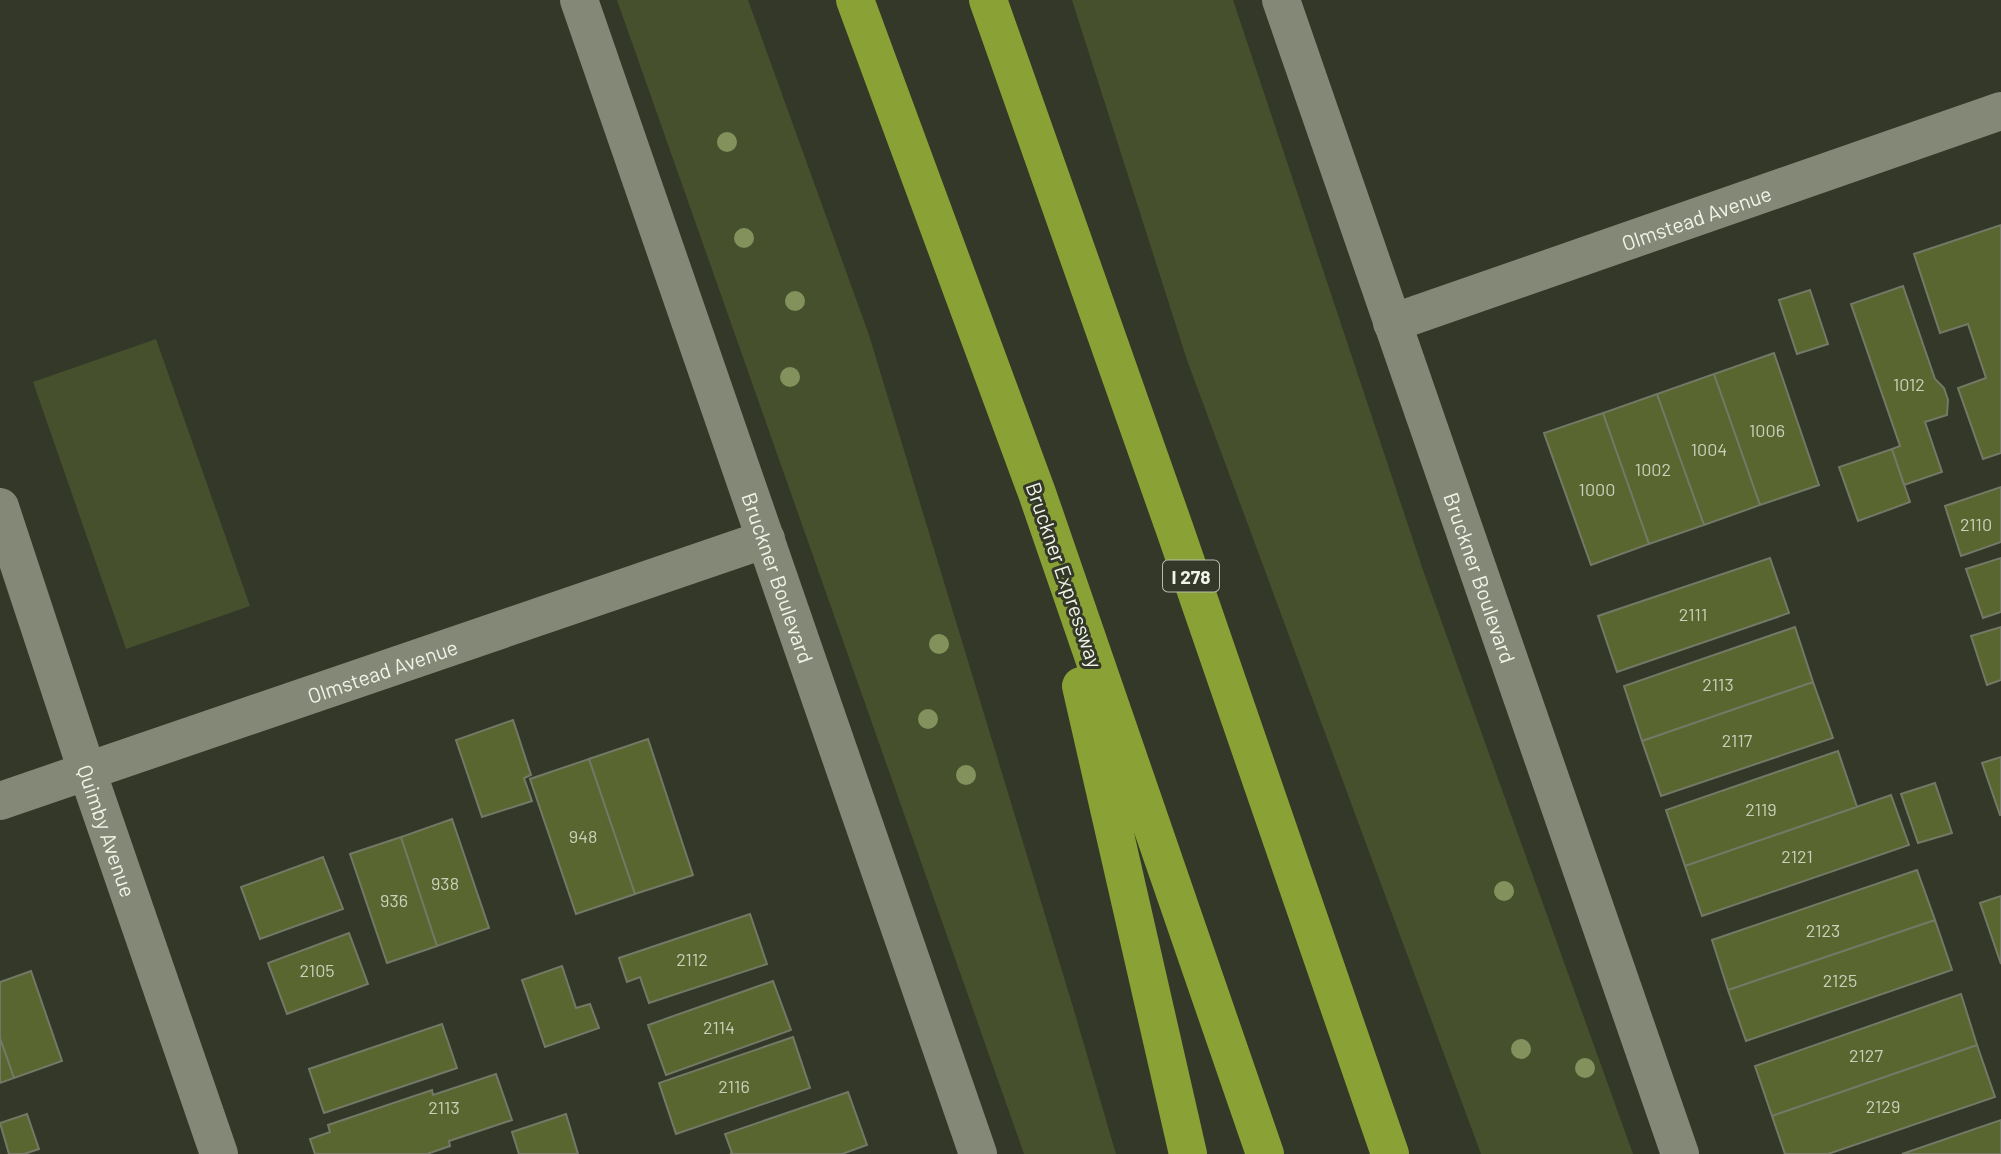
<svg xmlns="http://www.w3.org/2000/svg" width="2001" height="1154" font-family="Barlow,sans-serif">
	<rect width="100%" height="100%" fill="#333828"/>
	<path fill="#46502c" d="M617,0H748L869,335L1073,1007L1116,1154H1024Z
		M1072,0H1233L1423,570L1633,1154H1481L1187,360Z
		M156,339L250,606L126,649L33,382Z"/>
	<path fill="#59662f" stroke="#747967" stroke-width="2" d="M2001,225V453L1983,459L1958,388L1986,378L1968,324L1940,333L1914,254Z
		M1903,286L1935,379L1944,388L1948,400L1947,415L1925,422L1942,472L1904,485L1892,449L1900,446L1851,304Z
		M1810,290L1828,344L1797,354L1779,300Z
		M1774,353L1819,485L1760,505L1714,374Z
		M1714,374L1760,505L1704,525L1657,394Z
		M1657,394L1704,525L1649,544L1603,413Z
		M1603,413L1649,544L1591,565L1544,433Z
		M1892,449L1910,502L1858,521L1839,467Z
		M2001,487V542L1961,556L1945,506Z
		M1770,558L1789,613L1617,672L1598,616Z
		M2001,558V612L1983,618L1966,569Z
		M1795,627L1813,682L1642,741L1624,686Z
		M2001,627V680L1987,685L1971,636Z
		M1813,682L1833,738L1661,796L1642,741Z
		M513,720L531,775L524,778L532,801L482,817L456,740Z
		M648,739L693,875L635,894L589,759Z
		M1838,751L1857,807L1685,866L1666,810Z
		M2001,757V815H2000L1982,763Z
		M589,759L635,894L576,914L530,779Z
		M1935,783L1952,833L1918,843L1901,794Z
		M1891,795L1909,845L1702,916L1685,866Z
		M452,819L489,928L437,946L401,837Z
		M401,837L437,946L387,963L350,854Z
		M323,857L343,909L260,939L241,887Z
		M1917,870L1935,920L1728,990L1712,940Z
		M2001,896V964L1980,903Z
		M750,914L767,964L649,1003L640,977L627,982L619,958Z
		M1935,920L1952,970L1746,1041L1728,990Z
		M349,933L368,984L287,1014L268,963Z
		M562,966L576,1008L590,1004L599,1028L545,1047L522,980Z
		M31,971L62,1061L14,1078L0,1038V982Z
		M773,981L791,1030L666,1075L648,1025Z
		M1961,994L1977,1045L1772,1116L1755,1066Z
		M442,1024L457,1068L324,1113L309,1069Z
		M793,1037L810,1088L676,1134L659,1083Z
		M0,1038L14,1078L0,1083Z
		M1977,1045L1995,1097L1828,1154H1785L1772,1116Z
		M496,1074L512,1120L449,1141L450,1146L427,1154H315L310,1139L330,1132L328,1125L432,1090L433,1095Z
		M848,1092L867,1145L842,1154H730L732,1153L725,1134Z
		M27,1114L39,1149L24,1154H9L0,1123Z
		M566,1114L578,1154H519L512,1132Z
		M2001,1120V1154H1902Z"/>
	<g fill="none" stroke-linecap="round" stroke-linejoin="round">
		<g stroke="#838976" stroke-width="38">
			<path id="s1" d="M1392,323L2001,111"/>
			<path id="s2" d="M0,507L87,771L219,1154"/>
			<path id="s3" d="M0,801L766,539"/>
		</g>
		<g stroke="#838976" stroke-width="38">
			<path id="s4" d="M579,0L978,1154"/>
			<path id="s5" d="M1281,0L1680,1154"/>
		</g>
		<path stroke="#8aa235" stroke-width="38" d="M855,0L1037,493L1265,1154
			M988,0L1175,530L1390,1154
			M1081,686L1188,1154"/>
	</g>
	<g fill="#83915c">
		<circle cx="727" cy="142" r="10"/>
		<circle cx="744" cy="238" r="10"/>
		<circle cx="795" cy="301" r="10"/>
		<circle cx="790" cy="377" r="10"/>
		<circle cx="939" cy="644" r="10"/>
		<circle cx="928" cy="719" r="10"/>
		<circle cx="966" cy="775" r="10"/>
		<circle cx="1504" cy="891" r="10"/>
		<circle cx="1521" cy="1049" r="10"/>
		<circle cx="1585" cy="1068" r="10"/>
	</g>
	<g text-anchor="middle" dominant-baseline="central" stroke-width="6" stroke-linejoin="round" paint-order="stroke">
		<g font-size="18" fill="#cad0ba">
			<text x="1909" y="384">1012</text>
			<text x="1767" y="430">1006</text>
			<text x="1709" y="449">1004</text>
			<text x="1653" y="469">1002</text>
			<text x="1597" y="489">1000</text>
			<text x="1976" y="524">2110</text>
			<text x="1693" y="614">2111</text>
			<text x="1718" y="684">2113</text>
			<text x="1737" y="740">2117</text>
			<text x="1761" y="809">2119</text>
			<text x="583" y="836">948</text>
			<text x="1797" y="856">2121</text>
			<text x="445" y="883">938</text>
			<text x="394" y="900">936</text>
			<text x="1823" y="930">2123</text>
			<text x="692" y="959">2112</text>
			<text x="317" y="970">2105</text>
			<text x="1840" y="980">2125</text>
			<text x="719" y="1027">2114</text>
			<text x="1866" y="1055">2127</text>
			<text x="734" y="1086">2116</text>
			<text x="1883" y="1106">2129</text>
			<text x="444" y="1107">2113</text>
		</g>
		<rect fill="#333828" stroke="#b7bbae" stroke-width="2" x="1163" y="560.5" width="56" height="31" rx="5"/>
		<g font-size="19" font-weight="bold" fill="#eff3e8">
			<text x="1191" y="576">I 278</text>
		</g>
		<g font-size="21" fill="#eff3e8" stroke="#333828">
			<text stroke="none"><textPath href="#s1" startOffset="322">Olmstead Avenue</textPath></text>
			<text transform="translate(1065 575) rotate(71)">Bruckner Expressway</text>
			<text stroke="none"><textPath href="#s4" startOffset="611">Bruckner Boulevard</textPath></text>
			<text stroke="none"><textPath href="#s5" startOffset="611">Bruckner Boulevard</textPath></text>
			<text stroke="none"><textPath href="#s3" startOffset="404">Olmstead Avenue</textPath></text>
			<text stroke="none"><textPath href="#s2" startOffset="341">Quimby Avenue</textPath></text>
		</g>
	</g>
</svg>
